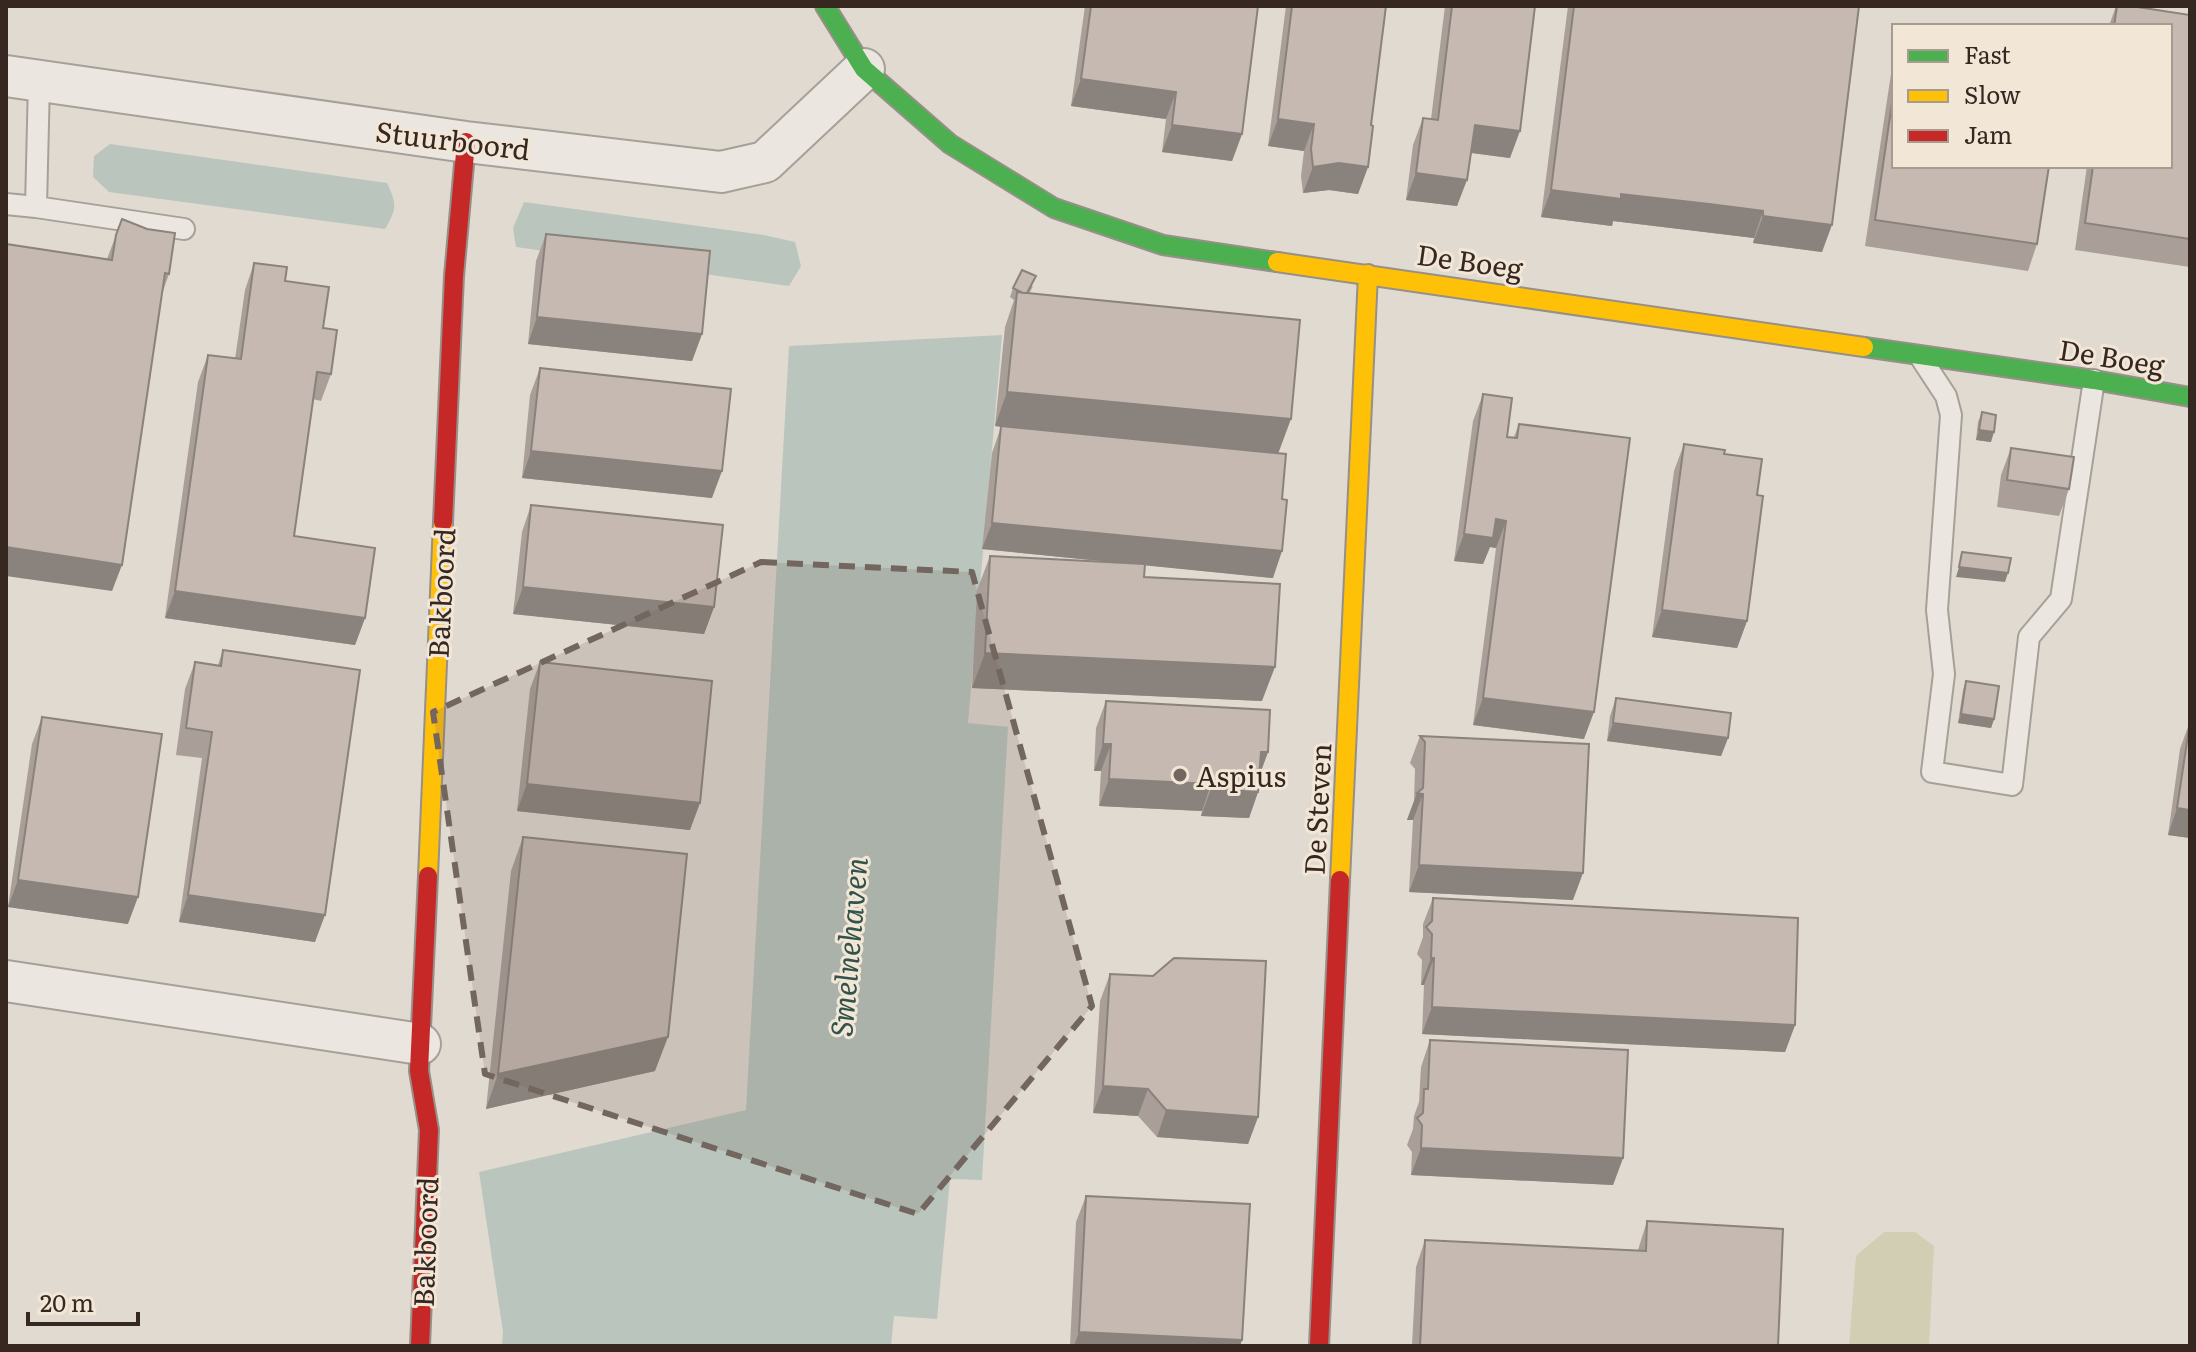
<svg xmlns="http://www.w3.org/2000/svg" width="2196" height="1352" font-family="Literata,serif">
	<rect width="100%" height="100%" fill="#e1dad0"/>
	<path fill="#d2ceb4" d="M1884,1232H1915L1934,1246L1929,1346H1849L1856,1256Z"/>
	<path fill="#bac6bd" d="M110,144L387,183C397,204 397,209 385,229L109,192L93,177L94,156Z
		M524,202L764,235L795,242L801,266L789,286L516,247L513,228Z
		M1002,335L968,723L1008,727L982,1180L950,1179L937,1319L894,1316L891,1346H502L503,1332L479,1172L746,1110L789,346Z"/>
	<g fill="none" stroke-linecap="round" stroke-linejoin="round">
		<g stroke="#a7a098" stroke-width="24">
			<path id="lane" d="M39,81L36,207L184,229
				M6,204L36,207
				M1921,358L1946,396L1951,415L1937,610L1944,674L1932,772L2012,785L2029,637L2061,599L2094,380"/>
		</g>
		<g stroke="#a7a098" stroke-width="44">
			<path id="street" d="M6,76L466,142L721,172L765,162L864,69
				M6,981L420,1044"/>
		</g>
		<g stroke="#978f88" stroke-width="22">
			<path id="fast" d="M825,6L864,69L950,144L1054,208L1163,245L1277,262
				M1864,347L2094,380L2190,397"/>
		</g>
		<g stroke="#978f88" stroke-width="22">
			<path id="slow" d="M1277,262L1864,347
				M428,876L443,522
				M1340,880L1368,274"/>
		</g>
		<g stroke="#978f88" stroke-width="22">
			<path id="jam" d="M443,522L454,276L466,142
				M420,1346L429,1130L419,1071L428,876
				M1319,1346L1340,880"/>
		</g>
		<use href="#lane" stroke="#ebe6e0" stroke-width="20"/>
		<use href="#street" stroke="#ebe6e0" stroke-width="40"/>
		<use href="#fast" stroke="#4caf50" stroke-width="18"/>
		<use href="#slow" stroke="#ffc107" stroke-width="18"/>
		<use href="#jam" stroke="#c62828" stroke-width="18"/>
	</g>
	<path fill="#a99f98" d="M1085,6H1258L1242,134L1232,161L1162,152L1166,119L1071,106Z
		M1286,6H1386L1371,125L1368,167L1358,194L1329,190L1303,193L1301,176L1304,151L1268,146Z
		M1445,6H1535L1510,158L1471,153L1457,206L1406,200L1413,145L1423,118L1431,119Z
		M1568,6H1859L1822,252L1753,243L1754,238L1613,221L1612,226L1541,217Z
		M2116,6L2190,15V267L2075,250L2087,166H2170V26H2109Z
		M1894,54V166L2037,244L2028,271L1865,246Z
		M546,234L702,334L692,361L528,344L536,261Z
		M116,235L169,274L162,294L112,591L107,259Z
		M254,263L285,281L323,328L331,374L321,401L313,399L294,536L365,618L355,645L165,618L198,382L208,355L235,359L245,290Z
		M1033,286L1029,294L1278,454L1273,578L1145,565L1144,577L1262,701L972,688L977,590L990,556L1111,562L982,549L992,453L1001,427L995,426L1005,327L1014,300L1010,297L1013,288Z
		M540,368L712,498L522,478L530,395Z
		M1483,394L1507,437H1514L1519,424L1584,739L1473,725L1496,548L1490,547L1483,564L1454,561L1473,421Z
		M1982,412L1991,442L1976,440L1978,422Z
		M1684,444L1724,454L1757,495L1747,621L1737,648L1652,637L1674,471Z
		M2011,448L2069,489L2059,516L1997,507L2001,475Z
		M531,505L714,607L704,634L513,614L522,532Z
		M223,650L315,942L179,922L202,758L176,755L185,689L195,662L218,665Z
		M540,662L690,830L517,811L530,689Z
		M1966,681L1994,719L1991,728L1958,723L1963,690Z
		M1616,698L1728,738L1721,756L1607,741L1610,716Z
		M1106,701L1268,752L1259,777L1258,792L1249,818L1201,816L1202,811L1099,806L1101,771H1094L1096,728Z
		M42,717L128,924L8,907L32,744Z
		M2190,717V838L2168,835L2180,749L2189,724Z
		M1420,736L1573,900L1409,892L1413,820H1407L1414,801L1415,769L1410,763Z
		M523,837L655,1071L486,1109L511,871Z
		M1433,898L1795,1025L1785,1052L1422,1034L1424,985H1421L1422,960L1417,954L1423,937V924Z
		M1110,974L1258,1117L1248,1144L1157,1137L1138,1116L1093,1113L1100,1001Z
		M1430,1040L1623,1158L1613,1185L1411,1175L1412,1152L1407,1145L1413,1129L1414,1116L1419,1102L1421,1067Z
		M1086,1196L1240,1346H1070L1076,1222Z
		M1647,1221L1778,1346H1412L1416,1267L1425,1240L1638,1250Z"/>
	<path fill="#8a827c" d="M1081,79L1176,92L1166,119L1071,106Z
		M1278,119L1314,124L1304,151L1268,146Z
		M1172,125L1242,134L1232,161L1162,152Z
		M1475,125L1520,131L1510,158L1465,152Z
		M1339,163L1368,167L1358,194L1329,190L1303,193L1313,167Z
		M1416,173L1467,180L1457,206L1406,200Z
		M1551,190L1621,194L1763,211L1754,238L1613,221L1612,226L1541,217Z
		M1763,216L1832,225L1822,252L1753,243Z
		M537,317L702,334L692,361L528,344Z
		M1007,392L1291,419L1278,454L995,426Z
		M1979,430L1994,432L1991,442L1976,440Z
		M531,451L722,471L712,498L522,478Z
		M1496,519L1506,521L1496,548L1490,547L1483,564L1454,561L1464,534Z
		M992,523L1282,551L1273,578L982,549Z
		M6,547L122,565L112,591L6,576Z
		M1959,567L2008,573L2005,582L1956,577Z
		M523,587L714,607L704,634L513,614Z
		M175,591L365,618L355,645L165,618Z
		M1662,610L1747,621L1737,648L1652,637Z
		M985,653L1275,667L1262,701L972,688Z
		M1483,698L1594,712L1584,739L1473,725Z
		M1961,714L1994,719L1991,728L1958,723Z
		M1613,723L1728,738L1721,756L1607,741Z
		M1103,744H1111L1101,771H1094Z
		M1261,752H1268L1258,779Z
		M1109,779L1211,784L1202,811L1099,806Z
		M527,784L700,803L690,830L517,811Z
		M1211,789L1258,792L1249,818L1201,816Z
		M1417,793L1423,794L1413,820H1407Z
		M2177,808L2190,810V838L2168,835Z
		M1419,865L1583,873L1573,900L1409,892Z
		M18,880L138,897L128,924L8,907Z
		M188,895L325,915L315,942L179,922Z
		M1431,958H1434L1424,985H1421Z
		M1432,1007L1795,1025L1785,1052L1422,1034Z
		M668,1037L655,1071L486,1109L498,1074Z
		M1103,1086L1148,1089L1138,1116L1093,1113Z
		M1166,1110L1258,1117L1248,1144L1157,1137Z
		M1421,1148L1623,1158L1613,1185L1411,1175Z
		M1079,1332L1242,1340L1240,1346H1074Z"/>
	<path fill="#c5b9b1" stroke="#8a827c" stroke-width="2" d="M1091,6H1258L1242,134L1172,125L1176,92L1081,79Z
		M1292,6H1386L1371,125L1373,126L1368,167L1339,163L1313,167L1311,149L1314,124L1278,119Z
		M1452,6H1535L1520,131L1475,125L1467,180L1416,173L1423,118L1438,120Z
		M1574,6H1859L1832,225L1763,216V211L1709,204L1621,194V199L1551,190Z
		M2117,6H2131L2190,15V239L2085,223L2093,166H2170V26H2114Z
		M1894,89V166H2049L2037,244L1875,220Z
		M122,219L147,229L175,233L169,274L165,273L122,565L6,547V244L112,260L116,235Z
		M546,234L710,251L702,334L537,317Z
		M254,263L287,267L285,281L329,287L323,328L337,330L331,374L317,372L294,536L375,548L365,618L175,591L208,355L241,359Z
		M1022,270L1036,276L1027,293H1023L1013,288Z
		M1017,292L1300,320L1291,419L1007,392Z
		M540,368L731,389L722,471L531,451Z
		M1483,394L1512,398L1507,437L1517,438L1519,424L1630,438L1594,712L1483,698L1506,521L1496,519L1493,538L1464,534Z
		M1982,412L1996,415L1994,432L1979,430Z
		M1001,426L1286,454L1282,499L1287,500L1282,551L992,523Z
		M1684,444L1725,450L1724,454L1762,459L1757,495L1763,496L1747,621L1662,610Z
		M2011,448L2074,457L2069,489L2007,480Z
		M531,505L723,525L714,607L523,587Z
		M1962,552L2011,558L2008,573L1959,567Z
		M990,556L1145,564L1144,577L1280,584L1275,667L985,653Z
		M223,650L360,670L325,915L188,895L212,732L186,728L195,662L221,666Z
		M540,662L712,681L700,803L527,784Z
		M1966,681L1999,686L1994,719L1961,714Z
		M1616,698L1731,713L1728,738L1613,723Z
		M1106,701L1270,710L1268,752H1261L1258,792L1211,789V784L1109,779L1111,744H1103Z
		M42,717L162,734L138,897L18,880Z
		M2190,722V810L2177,808Z
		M1420,736L1589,744L1583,873L1419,865L1423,794L1417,793L1423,788L1425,742Z
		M523,837L687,854L668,1037L498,1074Z
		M1433,898L1798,918L1795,1025L1432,1007L1434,958H1431L1432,934L1426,927L1432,921Z
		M1174,958L1266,961L1258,1117L1166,1110L1148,1089L1103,1086L1110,974L1153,976Z
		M1430,1040L1628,1050L1623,1158L1421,1148L1422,1125L1417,1118L1423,1113L1424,1089H1428Z
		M1086,1196L1250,1204L1242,1340L1079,1332Z
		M1647,1221L1783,1229L1778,1346H1420L1425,1240L1646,1251Z"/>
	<path fill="#72665e" fill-opacity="0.2" stroke="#72665e" stroke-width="6" stroke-dasharray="16 10" stroke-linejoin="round" d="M761,562L972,572L1092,1006L918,1214L485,1074L433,712Z"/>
	<circle fill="#72665e" stroke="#f2e6d7" stroke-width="3" cx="1180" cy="775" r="8"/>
	<g text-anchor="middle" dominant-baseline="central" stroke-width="6" stroke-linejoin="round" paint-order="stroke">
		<g font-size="28" fill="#362821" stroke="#f2e6d7">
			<text transform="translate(453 139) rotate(7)">Stuurboord</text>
			<text transform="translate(1470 260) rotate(8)">De Boeg</text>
			<text transform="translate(2112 356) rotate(9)">De Boeg</text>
			<text transform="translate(440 593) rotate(-87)">Bakboord</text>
			<text transform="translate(1316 809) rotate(-87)">De Steven</text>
			<text transform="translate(424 1242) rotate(-88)">Bakboord</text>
		</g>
		<g font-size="28" fill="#362821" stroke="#f2e6d7" text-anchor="start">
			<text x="1196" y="775">Aspius</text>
		</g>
		<g font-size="30" font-style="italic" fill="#32534c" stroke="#f2e6d7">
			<text transform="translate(847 947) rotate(-85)">Smelnehaven</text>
		</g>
	</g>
	<rect width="2196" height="1352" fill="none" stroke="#362821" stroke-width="16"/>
	<rect x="1892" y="24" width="280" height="144" fill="#f2e6d7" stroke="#a79a8e" stroke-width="2"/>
	<rect x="1908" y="50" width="40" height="12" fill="#4caf50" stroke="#a79a8e" stroke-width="2"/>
	<text x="1964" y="64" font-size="24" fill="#362821">Fast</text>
	<rect x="1908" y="90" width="40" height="12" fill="#ffc107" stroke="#a79a8e" stroke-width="2"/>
	<text x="1964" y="104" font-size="24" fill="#362821">Slow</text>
	<rect x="1908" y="130" width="40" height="12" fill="#c62828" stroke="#a79a8e" stroke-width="2"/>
	<text x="1964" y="144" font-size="24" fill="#362821">Jam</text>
	<path d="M28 1312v12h110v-12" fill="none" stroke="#362821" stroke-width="4"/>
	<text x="40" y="1312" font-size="24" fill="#362821" stroke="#f2e6d7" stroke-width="6" paint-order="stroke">20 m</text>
</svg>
